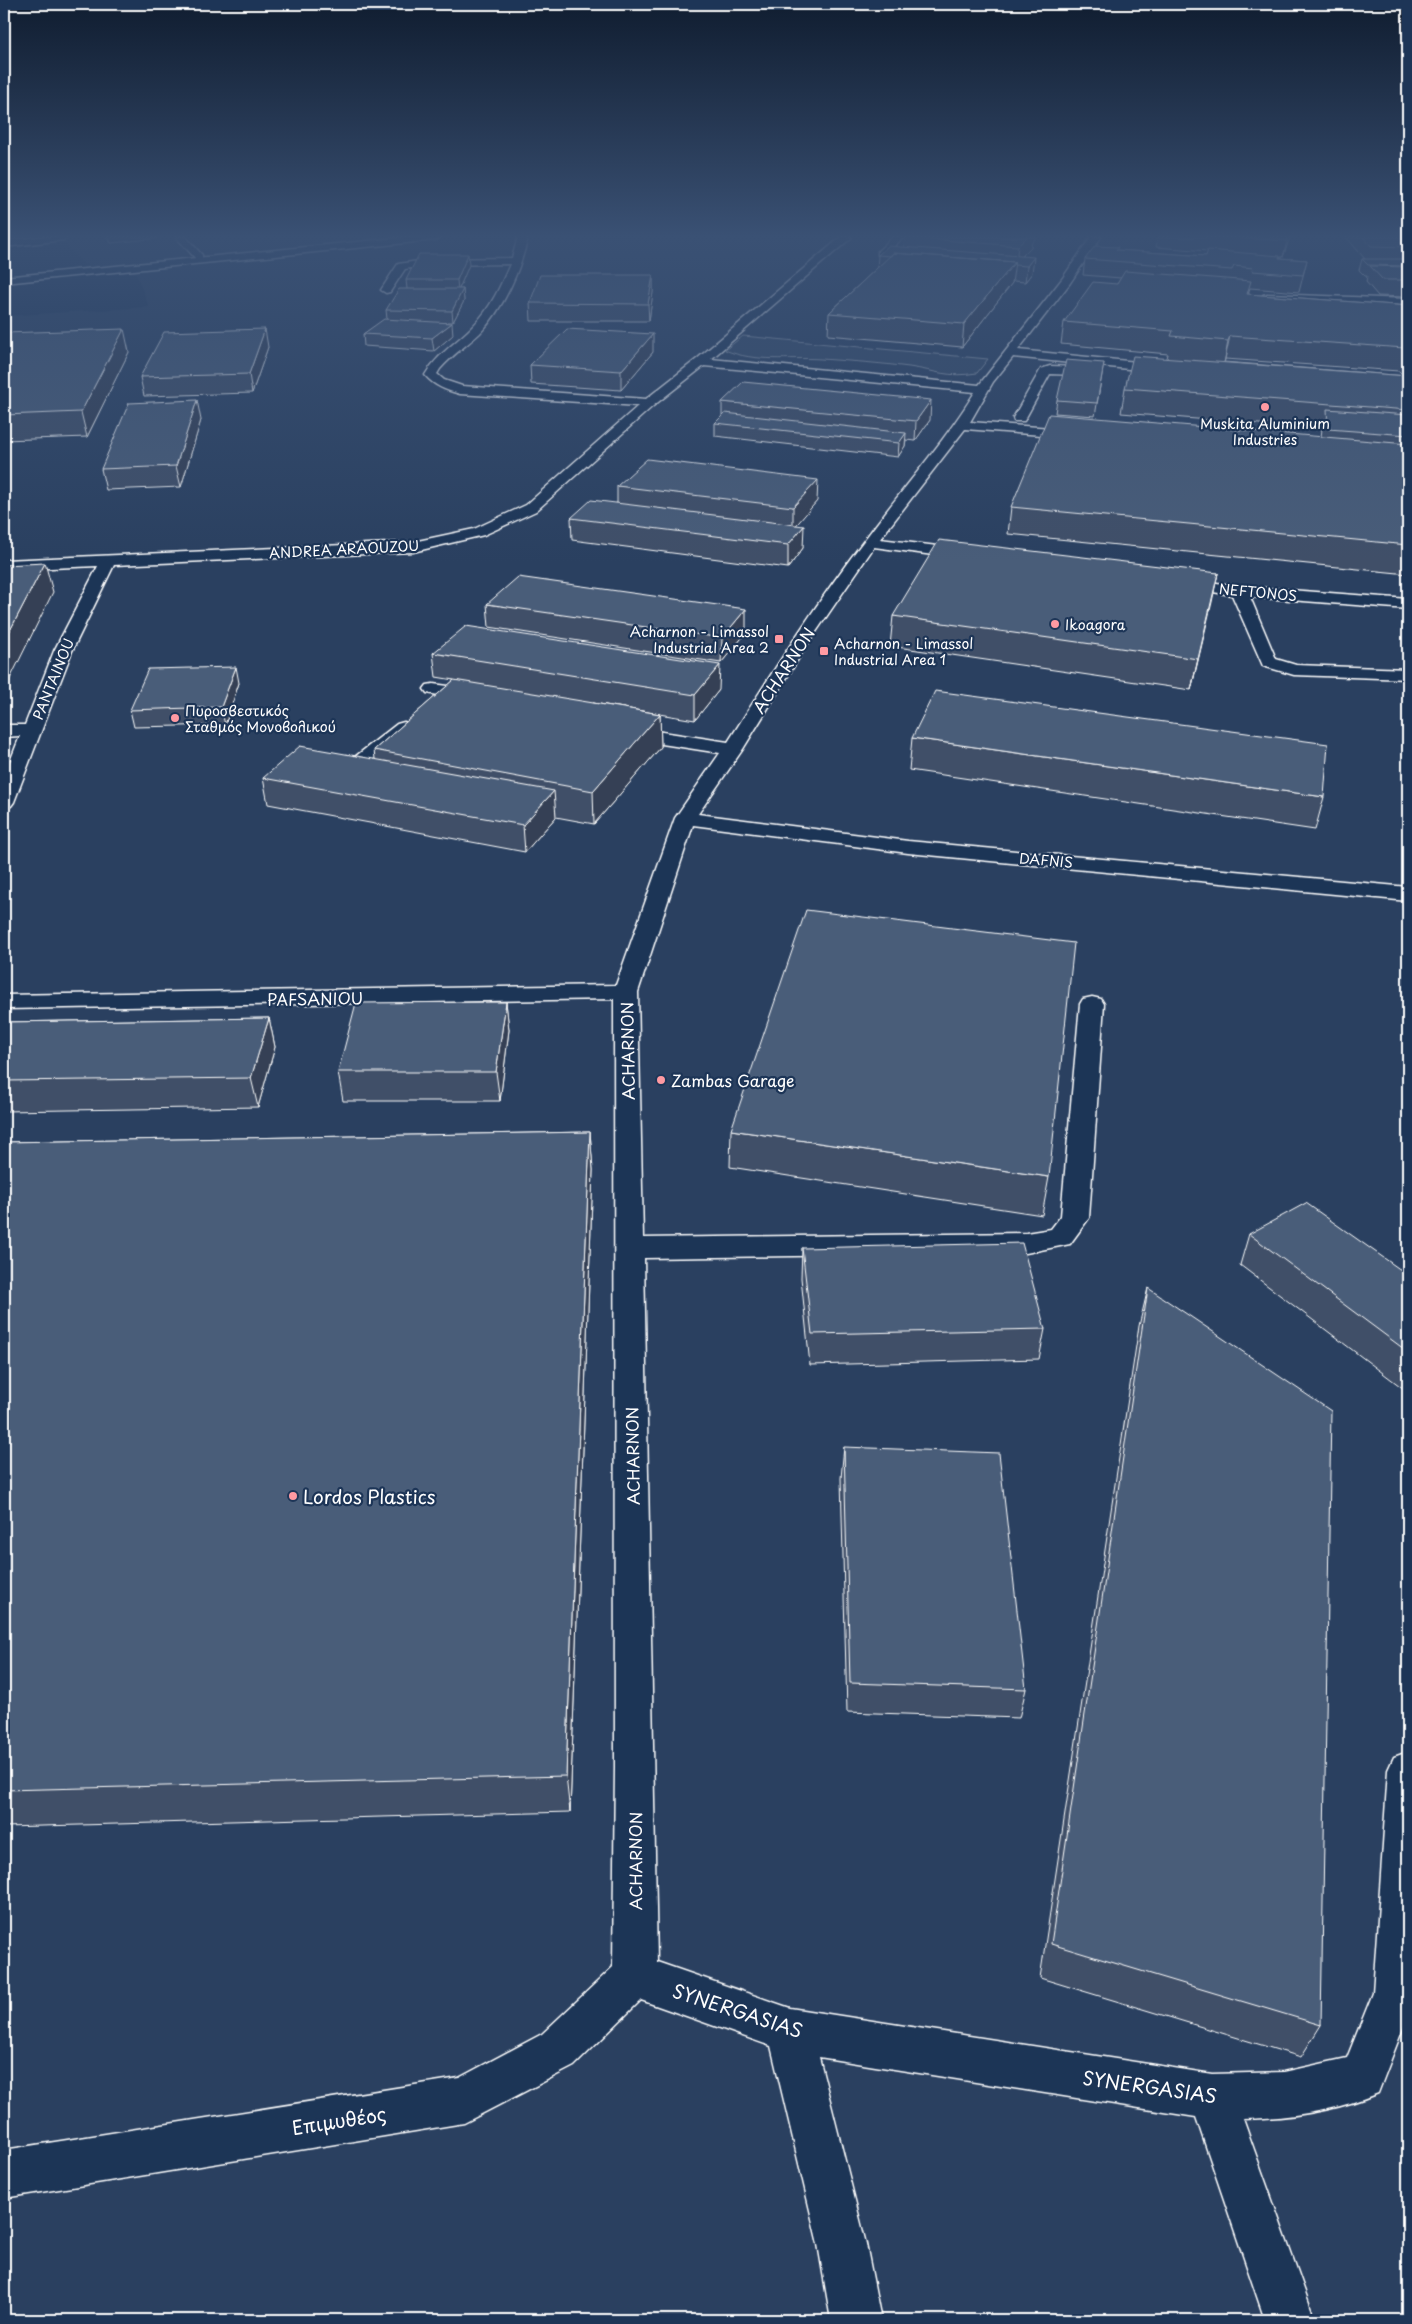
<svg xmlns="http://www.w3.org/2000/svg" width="1412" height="2324" font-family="'Playpen Sans',sans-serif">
	<rect width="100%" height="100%" fill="#1d3557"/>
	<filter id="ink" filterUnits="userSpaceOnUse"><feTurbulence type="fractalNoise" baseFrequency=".02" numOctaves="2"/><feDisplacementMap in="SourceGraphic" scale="10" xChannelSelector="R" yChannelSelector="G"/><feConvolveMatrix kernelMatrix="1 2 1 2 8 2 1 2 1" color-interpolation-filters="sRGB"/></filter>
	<g filter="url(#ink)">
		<path fill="#2a4161" d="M58,237H1408V2320H4V316L149,307L136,273L84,265Z"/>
		<path fill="#364b69" stroke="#9aa5b4" d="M743,336L988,359L977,373C947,378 937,371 909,367C880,363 850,361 821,359C789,357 755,363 725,350Z"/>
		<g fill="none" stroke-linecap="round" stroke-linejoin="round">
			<g stroke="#fff" stroke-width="3">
				<path id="minor" d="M39,237H69L64,240L4,247V241Z
					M176,237H186L202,255V259H196Z
					M518,237H528C520,270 504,308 480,333C467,345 452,355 440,369L437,374L444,380L462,386L646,399L697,359L841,237H852L711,359L979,385L1062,279L1091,237H1101L1070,283L1018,350L1167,365L1173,369L1167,373L1013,357L993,382L970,422L1080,430L1087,434L1080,438L965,429L880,539L970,550L978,555L976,558L970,560L874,547L805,648L743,749L698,814L908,841L1408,887V901L908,853L693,825L638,992L643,1238L1026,1233L1051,1229L1061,1216L1080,1004L1083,999L1092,997L1101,999L1104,1004L1089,1218L1070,1244L1026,1253L644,1258L657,1962L790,2008L1212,2074L1284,2072L1347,2058L1373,1993L1388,1770L1394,1757L1408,1752V2015L1378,2093C1336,2111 1288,2118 1243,2119L1315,2320H1265L1196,2117L819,2057L866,2244L881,2320H831L818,2244L771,2046L641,2000L574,2066L464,2123L4,2198V2150L459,2078L542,2034L613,1967L615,1766L614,999L4,1009V995L616,985L675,818L720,753L623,738L616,736L613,732L616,728L623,726L728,742C772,673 816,603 866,538C902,489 943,444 975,392L704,366L653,406L536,511L484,535L413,552L114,565L72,651L14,802L11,806L4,808V777L20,736L4,737V725H25L54,651L98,566L4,570V560L413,542L474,529L526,505L638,406L460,394C446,390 434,386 425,375C437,354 458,342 474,325C491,308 501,285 510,264L432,265L405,269L390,292L386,293L381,290L398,264L432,259L512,258Z
					M893,237H904L884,255H878V251Z
					M1267,294L1408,299V305L1263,299V295Z
					M1050,366L1078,367L1084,371L1078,375L1050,374L1024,421H1014L1013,418L1041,369Z
					M1179,578L1239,586L1408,599V609L1250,597L1276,659L1296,665L1408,669V679L1294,675L1263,666L1232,595L1173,586L1171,583L1173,580Z
					M433,684L478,690L485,692L487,696L485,700L478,702L427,693L424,689L427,685Z
					M404,722L411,724L414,728L411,732L356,775H342L339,771L342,767L397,724Z"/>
			</g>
			<g stroke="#fff" stroke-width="3">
				<path id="major" d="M407,237H441L436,240L4,283V277Z"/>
			</g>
			<use href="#minor" fill="#1d3557" fill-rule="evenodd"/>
			<use href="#major" fill="#1d3557" fill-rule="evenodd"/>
		</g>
		<path fill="#405068" stroke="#fff" d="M105,237H158V238L111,243Z
			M905,237H1036L1031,244V247L1022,256L1032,273L1025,282L1013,281L1012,283L962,347L828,335L829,313L877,268L878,255L904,247Z
			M1158,237H1290L1283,257H1280V258L1307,260L1299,292L1250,288L1248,294L1408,306V374H1402L1399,371L1225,359L1224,362L1408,376V574L1008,534L1011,507L1321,437L1322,429L1121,413L1125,388L1167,358L1168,354L1061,344L1064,322L1117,284L1121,278L1083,275L1085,259L1117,250L1206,256L1208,251L1156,247Z
			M1346,237H1408V297L1378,296L1366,282L1367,276H1365L1359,270L1362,259H1365Z
			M469,265L459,289H463L464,301L453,322H447L453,335L434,351L364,346L363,334L387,319L386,310L407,289L406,280Z
			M653,275V292L649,321H531L530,303Z
			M4,312L7,324L6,333L129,352L87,437L4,440Z
			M268,347L252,393L144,396L140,377Z
			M653,352L621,390L531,384L530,365Z
			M1104,363L1095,416L1055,413L1057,400Z
			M722,402L930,420L915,441L906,440L905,446L898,457L715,436V423L722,416Z
			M201,420L181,487L106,490L101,469Z
			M617,486L817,501L796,525L803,548L788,568L572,540L571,518L617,503Z
			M1218,573L1191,690L890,646L893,616Z
			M487,604L746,633L721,663L489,627Z
			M433,653L719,690L695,720L593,703L660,714L661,747L594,824L556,817L525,852L268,804L263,778L375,759L374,750L454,680L436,677Z
			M239,683L225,725L134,727L130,710Z
			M912,738L1324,797L1315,830L909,770Z
			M506,1002L509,1030L500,1101H343L338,1072Z
			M269,1018L275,1047L258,1107L4,1111V1022Z
			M731,1130L1049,1177L1042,1215L730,1167Z
			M590,1132L593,1170L570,1812L4,1827V1142Z
			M1249,1234L1408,1275V1392L1240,1265Z
			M802,1248L1045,1329L1039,1359L810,1365L801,1278Z
			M1148,1288L1321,2025L1301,2057L1040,1978L1139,1326Z
			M844,1447L1026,1689L1019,1718L847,1712L841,1478Z"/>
		<path fill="#344155" stroke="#fff" d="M109,237H158V238L111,243Z
			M1027,237H1036L1031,244V247L1016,262L1018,246Z
			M1288,237H1290L1289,240L1283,257Z
			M468,254L469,265L458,291L457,280Z
			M1034,257L1032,273L1025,282L1027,266Z
			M1015,262L1012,283L962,347L964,324Z
			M653,275V292L649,321L648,304Z
			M463,289L464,301L453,322L452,311Z
			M4,312L7,324L5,336L4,337Z
			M452,323L453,335L434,351L432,338Z
			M124,329L129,352L87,437L81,412Z
			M265,329L268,347L252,393L249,374Z
			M653,334V352L621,390V371Z
			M1230,336L1225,359L1224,364L1228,341Z
			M197,400L201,420L181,487L176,466Z
			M931,400L930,420L915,441L916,421Z
			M906,433L905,446L898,457L899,443Z
			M818,480L817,501L793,529V507Z
			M804,526L803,548L788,568V545Z
			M45,563L53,592L4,691V642Z
			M1218,573L1212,602L1191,690L1198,659Z
			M746,609V633L721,663L722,638Z
			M720,665L719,690L695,720V695Z
			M236,667L239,683L225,725L221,707Z
			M660,714L661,747L594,824L593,791Z
			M554,791L556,817L525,852L523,825Z
			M506,1002L509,1030L500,1101L496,1072Z
			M269,1018L275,1047L258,1107L251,1078Z
			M590,1132L593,1170L570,1812L566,1776Z"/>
		<path fill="#4a5d79" stroke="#fff" d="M905,237H1027L1018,246Z
			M1230,237H1288L1286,241Z
			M1363,237H1408V247L1371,246Z
			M888,246L1034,257L1027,266L1014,265L1015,262L893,253L891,256L878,255Z
			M1095,246L1118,247L1116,250L1206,256L1208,250L1280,256L1279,258L1307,260L1303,275L1252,271L1253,268L1234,266L1232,270L1085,259Z
			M893,253L1015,262L964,324L829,313Z
			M419,254H468L457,280H406Z
			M1362,259H1408V266L1368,265Z
			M1370,266L1408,267V280H1383Z
			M1125,271L1251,281L1247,294L1408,306V351L1405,348L1230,336L1228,341L1171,336L1173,331L1064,322L1093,282L1117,284Z
			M540,275H653L648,304L530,303Z
			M399,289H463L452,311L386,310Z
			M384,319L452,323L432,338L363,334Z
			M124,329L81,412L4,415V333Z
			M265,329L249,374L140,377L164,332Z
			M567,329L653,334L621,371L530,365Z
			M1133,356L1408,376V410L1125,388Z
			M1066,360L1104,363L1097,403L1057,400Z
			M743,382L931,400L916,421L722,402Z
			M197,400L176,466L101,469L129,403Z
			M1327,409L1408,415V435L1328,429Z
			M725,413L906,433L899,443L715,423Z
			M1049,414L1408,444V545L1011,507Z
			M647,459L818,480L793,507L617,486Z
			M591,500L804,526L788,545L571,518Z
			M939,540L1218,573L1198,659L893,616Z
			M45,563L4,642V565Z
			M518,577L746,609L722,638L487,604Z
			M466,626L720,665L695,695L433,653Z
			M236,667L221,707L130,710L148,669Z
			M454,680L660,714L593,791L374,750Z
			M935,691L1328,744L1324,797L912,738Z
			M300,746L554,791L523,825L263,778Z
			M806,910L1074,943L1049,1177L731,1130Z
			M506,1002L496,1072H338L356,1003Z
			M269,1018L251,1078L4,1081V1022Z
			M590,1132L566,1776L4,1790V1142Z
			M1306,1203L1408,1275V1352L1249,1234Z
			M1022,1243L1045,1329L812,1334L802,1248Z
			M1148,1288L1331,1411L1321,2025L1051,1944Z
			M844,1447L999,1453L1026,1689L850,1683Z"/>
	</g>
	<linearGradient id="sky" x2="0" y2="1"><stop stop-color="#101d30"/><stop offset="0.42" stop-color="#3a5174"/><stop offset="1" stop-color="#3a5174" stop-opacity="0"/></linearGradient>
	<rect width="1412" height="562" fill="url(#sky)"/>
	<g fill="#ff9aa2" stroke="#1d3557" stroke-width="2">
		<circle cx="1265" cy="407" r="5"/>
		<circle cx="1055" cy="624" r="5"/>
		<rect x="774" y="634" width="10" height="10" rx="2.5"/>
		<rect x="819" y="646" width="10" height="10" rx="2.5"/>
		<circle cx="175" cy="718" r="5"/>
		<circle cx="661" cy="1080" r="5"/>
		<circle cx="293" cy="1496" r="5"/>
	</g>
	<g text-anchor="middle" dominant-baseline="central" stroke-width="4.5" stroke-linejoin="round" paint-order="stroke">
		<g font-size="14" fill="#fff" stroke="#1d3557" text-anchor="start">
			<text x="1265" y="423" text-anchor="middle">Muskita Aluminium<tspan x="1265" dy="16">Industries</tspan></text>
			<text x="1065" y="624">Ikoagora</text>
			<text x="769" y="631" text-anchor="end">Acharnon - Limassol<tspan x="769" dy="16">Industrial Area 2</tspan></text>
			<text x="834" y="643">Acharnon - Limassol<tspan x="834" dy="16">Industrial Area 1</tspan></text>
			<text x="185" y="710">Πυροσβεστικός<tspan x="185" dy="16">Σταθμός Μονοβολικού</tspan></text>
		</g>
		<g font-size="14" fill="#fff" stroke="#1d3557">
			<text transform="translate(344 549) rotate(-3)">ANDREA ARAOUZOU</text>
			<text transform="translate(1258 592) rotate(5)">NEFTONOS</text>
			<text transform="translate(53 679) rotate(-68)">PANTAINOU</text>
			<text transform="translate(1046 860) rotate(5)">DAFNIS</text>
		</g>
		<g font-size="16" fill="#fff" stroke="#1d3557">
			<text transform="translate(783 670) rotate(-57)">ACHARNON</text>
			<text transform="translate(315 998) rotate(-1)">PAFSANIOU</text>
			<text transform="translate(627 1051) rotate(-91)">ACHARNON</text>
			<text transform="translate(632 1456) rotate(-91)">ACHARNON</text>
			<text transform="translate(635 1861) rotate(-90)">ACHARNON</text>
		</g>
		<g font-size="16" fill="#fff" stroke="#1d3557" text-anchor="start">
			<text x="671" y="1080">Zambas Garage</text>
		</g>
		<g font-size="19" fill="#fff" stroke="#1d3557" text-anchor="start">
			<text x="303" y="1496">Lordos Plastics</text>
		</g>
		<g font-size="19" fill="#fff" stroke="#1d3557">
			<text transform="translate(738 2010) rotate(18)">SYNERGASIAS</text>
			<text transform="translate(1150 2086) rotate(8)">SYNERGASIAS</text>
			<text transform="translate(339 2120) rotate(-9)">Επιμυθέος</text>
		</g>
	</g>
	<rect width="1412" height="2324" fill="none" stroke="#1d3557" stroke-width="20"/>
	<rect x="10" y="10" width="1392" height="2304" fill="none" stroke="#fff" stroke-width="2" filter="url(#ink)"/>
</svg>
